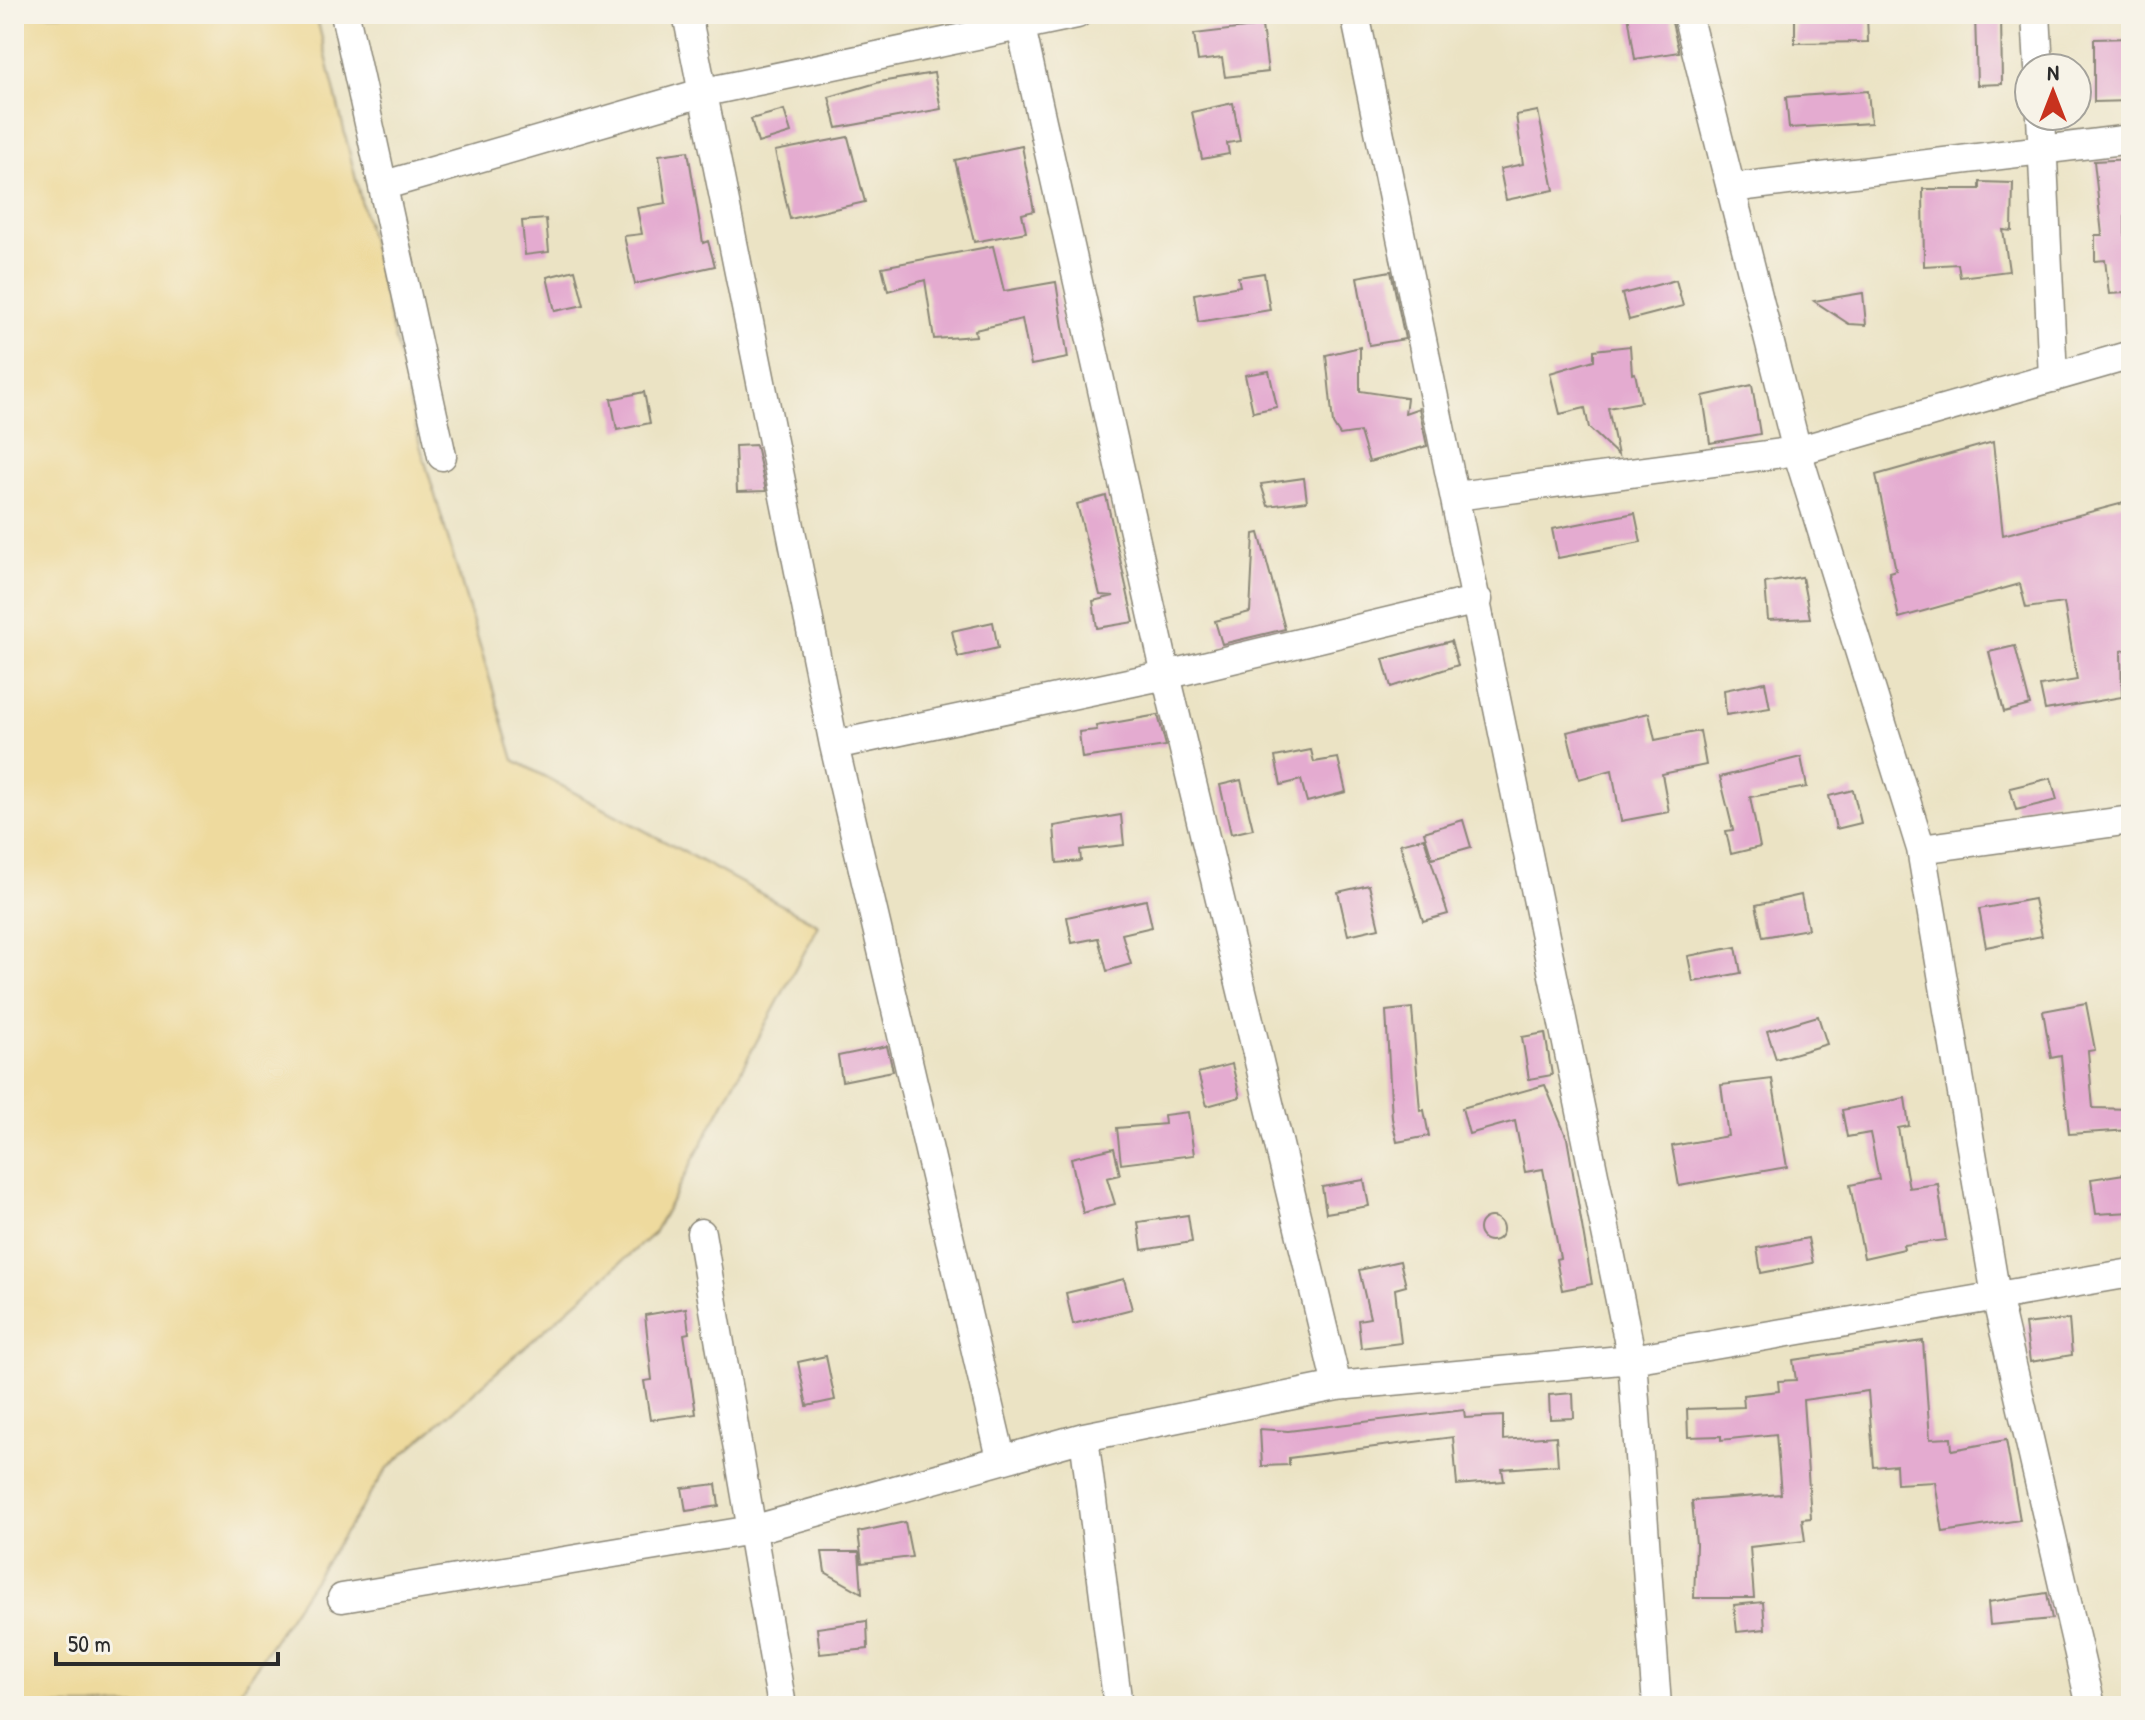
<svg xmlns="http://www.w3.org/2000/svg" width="2145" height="1720" font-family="'Patrick Hand',sans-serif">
	<rect width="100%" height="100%" fill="#f7f3e8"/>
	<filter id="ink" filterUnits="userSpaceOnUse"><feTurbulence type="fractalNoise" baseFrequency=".0125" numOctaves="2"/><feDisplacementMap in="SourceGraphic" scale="16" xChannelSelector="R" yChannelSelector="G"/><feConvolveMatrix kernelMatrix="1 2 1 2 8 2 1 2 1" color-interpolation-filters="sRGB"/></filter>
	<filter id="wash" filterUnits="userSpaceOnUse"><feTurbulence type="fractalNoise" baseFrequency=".006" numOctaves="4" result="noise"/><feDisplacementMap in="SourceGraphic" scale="32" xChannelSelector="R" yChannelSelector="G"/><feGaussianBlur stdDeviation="1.8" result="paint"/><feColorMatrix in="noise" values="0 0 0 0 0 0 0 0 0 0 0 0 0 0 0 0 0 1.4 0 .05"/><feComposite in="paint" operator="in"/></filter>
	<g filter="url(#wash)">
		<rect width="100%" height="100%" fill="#ebe3c4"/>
		<path fill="#eeda9e" stroke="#8c8264" stroke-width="2" d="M14,14H316L420,445L514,760L819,925L654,1233L387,1469L230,1706H14Z"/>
		<g id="blocks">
			<path fill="#e4abd0" d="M1628,14H1670L1679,52L1635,59Z
				M1795,14H1867L1868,42L1795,43Z
				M1975,14H2001L2002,84L1977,85Z
				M1262,26L1268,72L1225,77L1222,58L1198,61L1194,34Z
				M2131,38V101L2094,102V39Z
				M934,73L941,109L837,128L829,97L880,82Z
				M1868,91L1871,123L1789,128L1786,97Z
				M1233,103L1240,141L1227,143L1229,154L1202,159L1192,112Z
				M784,110L791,133L758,143L751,119Z
				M1538,111L1554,190L1506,200L1500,169L1523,164L1516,115Z
				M848,137L865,202L790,219L775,151Z
				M1022,146L1034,211L1022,214L1026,232L974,242L955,160Z
				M688,151L703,243L708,241L715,266L635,284L624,236L642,234L637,208L666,203L659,155Z
				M2131,159V201H2125V293L2109,294L2105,260L2095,261V235H2102L2094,161Z
				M1980,182L2013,183L2012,231L2003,230L2009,271L1960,277L1958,264L1924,266L1923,189H1980Z
				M546,219L549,252L525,255L522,221Z
				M993,246L1004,291L1056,282L1068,358L1031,365L1022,319L975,330L976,336L934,339L925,280L888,291L882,267Z
				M575,270L584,305L555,311L547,277Z
				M1391,271L1405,339L1369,345L1357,277Z
				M1264,273L1270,310L1198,322L1194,294L1240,286L1238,277Z
				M1676,280L1683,306L1629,320L1622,294Z
				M1863,293L1866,325L1849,324L1814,301Z
				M1630,346L1632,374L1635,373L1641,402L1608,408L1618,455L1589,428L1585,408L1560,414L1550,373L1594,360V350Z
				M1360,347V391L1407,398L1405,413L1419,408L1427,446L1369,462L1360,432L1340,435L1333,424L1326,355Z
				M1269,371L1277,407L1253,412L1245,375Z
				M1752,385L1760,434L1710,443L1703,396Z
				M644,392L650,423L617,430L611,399Z
				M1993,442L2003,535L2131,501V649L2121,651L2122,697L2045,710L2040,686L2077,680L2064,603L2026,608L2020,584L1899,618L1889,572L1896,570L1876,475Z
				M756,445L766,491L737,492L735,446Z
				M1304,478L1307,501L1268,506L1261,484Z
				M1106,496L1134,622L1097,628L1093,601L1114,596L1100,595L1077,504Z
				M1635,513L1641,542L1558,558L1552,529Z
				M1259,533L1285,629L1222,644L1215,621L1250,612L1254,534Z
				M1802,577L1810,618L1768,620L1765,583Z
				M993,622L998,648L958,657L952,631Z
				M1451,641L1458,665L1391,687L1383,659Z
				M2015,646L2030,705L2004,712L1989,652Z
				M1765,682L1770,708L1726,715L1724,690Z
				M1649,713L1655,740L1700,731L1706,765L1662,774L1669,812L1621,821L1612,770L1579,779L1567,732Z
				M1158,715L1166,746L1082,758L1079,732L1097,730L1096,726Z
				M1311,750L1314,762L1338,758L1346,792L1307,802L1301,780L1281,785L1275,757Z
				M1801,757L1807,787L1750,797L1760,847L1731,854L1726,831L1733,830L1720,777Z
				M2051,778L2057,800L2016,810L2010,788Z
				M1241,780L1253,829L1231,834L1220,785Z
				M1853,790L1861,823L1836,829L1829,796Z
				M1121,815L1124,845L1080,850L1081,861L1057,863L1054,826Z
				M1463,820L1471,847L1432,858L1424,832Z
				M1424,838L1448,914L1423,921L1400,844Z
				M1369,885L1379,928L1348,935L1338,892Z
				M1801,895L1808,929L1763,937L1756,905Z
				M2034,899L2042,936L1986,947L1979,909Z
				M1146,900L1152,927L1122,934L1131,964L1107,971L1098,938L1072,943L1067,917Z
				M1736,947L1741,973L1693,982L1688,956Z
				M2086,1003L2095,1050L2088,1051L2093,1108L2131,1109V1130L2069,1134L2061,1056L2051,1058L2043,1011Z
				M1412,1008L1420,1111L1424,1110L1429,1136L1397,1142L1392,1118L1386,1011Z
				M1818,1016L1827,1044L1776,1059L1767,1031Z
				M1545,1033L1552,1075L1529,1079L1522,1037Z
				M887,1046L893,1071L842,1081L838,1056Z
				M1232,1064L1240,1097L1207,1106L1198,1073Z
				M1772,1079L1787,1167L1679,1186L1672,1146L1728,1136L1721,1085Z
				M1545,1085L1567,1138L1592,1284L1562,1290L1556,1259L1560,1258L1543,1169L1525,1172L1515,1121L1469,1134L1462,1108Z
				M1905,1098L1909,1126L1898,1128L1909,1188L1938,1184L1946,1240L1903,1245L1904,1249L1864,1258L1850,1185L1879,1179L1870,1133L1847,1137L1842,1110Z
				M1188,1112L1194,1155L1121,1164L1117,1128L1165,1124L1164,1115Z
				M1114,1148L1120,1175L1107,1178L1115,1204L1083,1213L1071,1158Z
				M2131,1173V1212L2096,1214L2091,1179Z
				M1364,1180L1369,1206L1326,1213L1322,1187Z
				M1188,1215L1192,1242L1142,1250L1138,1222Z
				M1479 1229a12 12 0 1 1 24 0a12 12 0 1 1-24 0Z
				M1808,1238L1813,1263L1761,1273L1757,1248Z
				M1400,1261L1406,1286L1395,1289L1401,1343L1361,1348L1358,1320L1370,1318L1359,1270Z
				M1124,1279L1132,1309L1073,1324L1066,1293Z
				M686,1308L689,1333L684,1334L696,1414L650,1420L644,1381L652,1380L645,1315Z
				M2069,1319L2072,1355L2030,1362L2025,1324Z
				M1923,1341L1930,1439L1951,1438L1952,1450L2006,1440L2020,1520L1943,1532L1935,1482L1897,1484L1896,1465L1874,1467L1868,1391L1803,1400L1811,1518L1802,1519L1805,1541L1750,1547L1754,1598H1694L1696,1544L1692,1501L1781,1494L1776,1434L1721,1440V1436L1688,1437L1687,1409L1744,1407L1743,1395L1779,1391L1778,1381L1796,1380L1793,1360Z
				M826,1356L835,1400L807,1406L798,1362Z
				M1573,1393L1574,1418L1550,1419L1549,1395Z
				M1464,1410L1465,1418L1503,1416V1440L1556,1436L1558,1465L1502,1469L1504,1481L1457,1485L1453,1437L1289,1458V1465L1262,1466L1260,1429L1288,1431Z
				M716,1484L719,1506L686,1511L682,1488Z
				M905,1522L912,1557L862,1563L858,1532Z
				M822,1552H859L862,1593L825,1572Z
				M2047,1593L2052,1619L1990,1625L1988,1602Z
				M1763,1602L1765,1629L1737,1632L1734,1605Z
				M867,1621L868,1649L820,1654L817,1628Z"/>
		</g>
	</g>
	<g filter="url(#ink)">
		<use href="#blocks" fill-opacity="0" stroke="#8b8778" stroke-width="2"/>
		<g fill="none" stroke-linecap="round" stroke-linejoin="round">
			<g stroke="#8b8778" stroke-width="31">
				<path id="minor" d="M345,14L442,456
					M687,14L834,745L1001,1458
					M1018,14L1166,675L1337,1386
					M1355,14L1632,1359L1657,1706
					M1687,14L1797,451L1921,849L1996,1296L2091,1706
					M2036,14L2039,68
					M2041,116L2053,378
					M385,185L705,92L1077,14
					M1731,188L2131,139
					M1456,496L1797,451L2131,355
					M834,745L1166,675L1478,600
					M1921,849L2131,820
					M701,1233L782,1706
					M1084,1437L1118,1706
					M342,1598L752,1530L1084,1437L1337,1386L1632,1359L2131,1273"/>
			</g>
			<use href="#minor" stroke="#fff" stroke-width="28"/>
		</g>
	</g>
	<rect width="2145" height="1720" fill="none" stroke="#f7f3e8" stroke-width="48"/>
	<g transform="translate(2053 92)"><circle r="38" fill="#f7f3e8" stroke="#a5a39c" stroke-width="2"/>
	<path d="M0-6L14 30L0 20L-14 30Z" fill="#c8321e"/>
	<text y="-12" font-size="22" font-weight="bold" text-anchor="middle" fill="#2b2b2b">N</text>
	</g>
	<path d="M56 1652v12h222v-12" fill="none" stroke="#2b2b2b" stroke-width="4"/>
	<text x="68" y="1652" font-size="24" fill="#2b2b2b" stroke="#f7f3e8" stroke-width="6" paint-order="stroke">50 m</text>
</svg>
